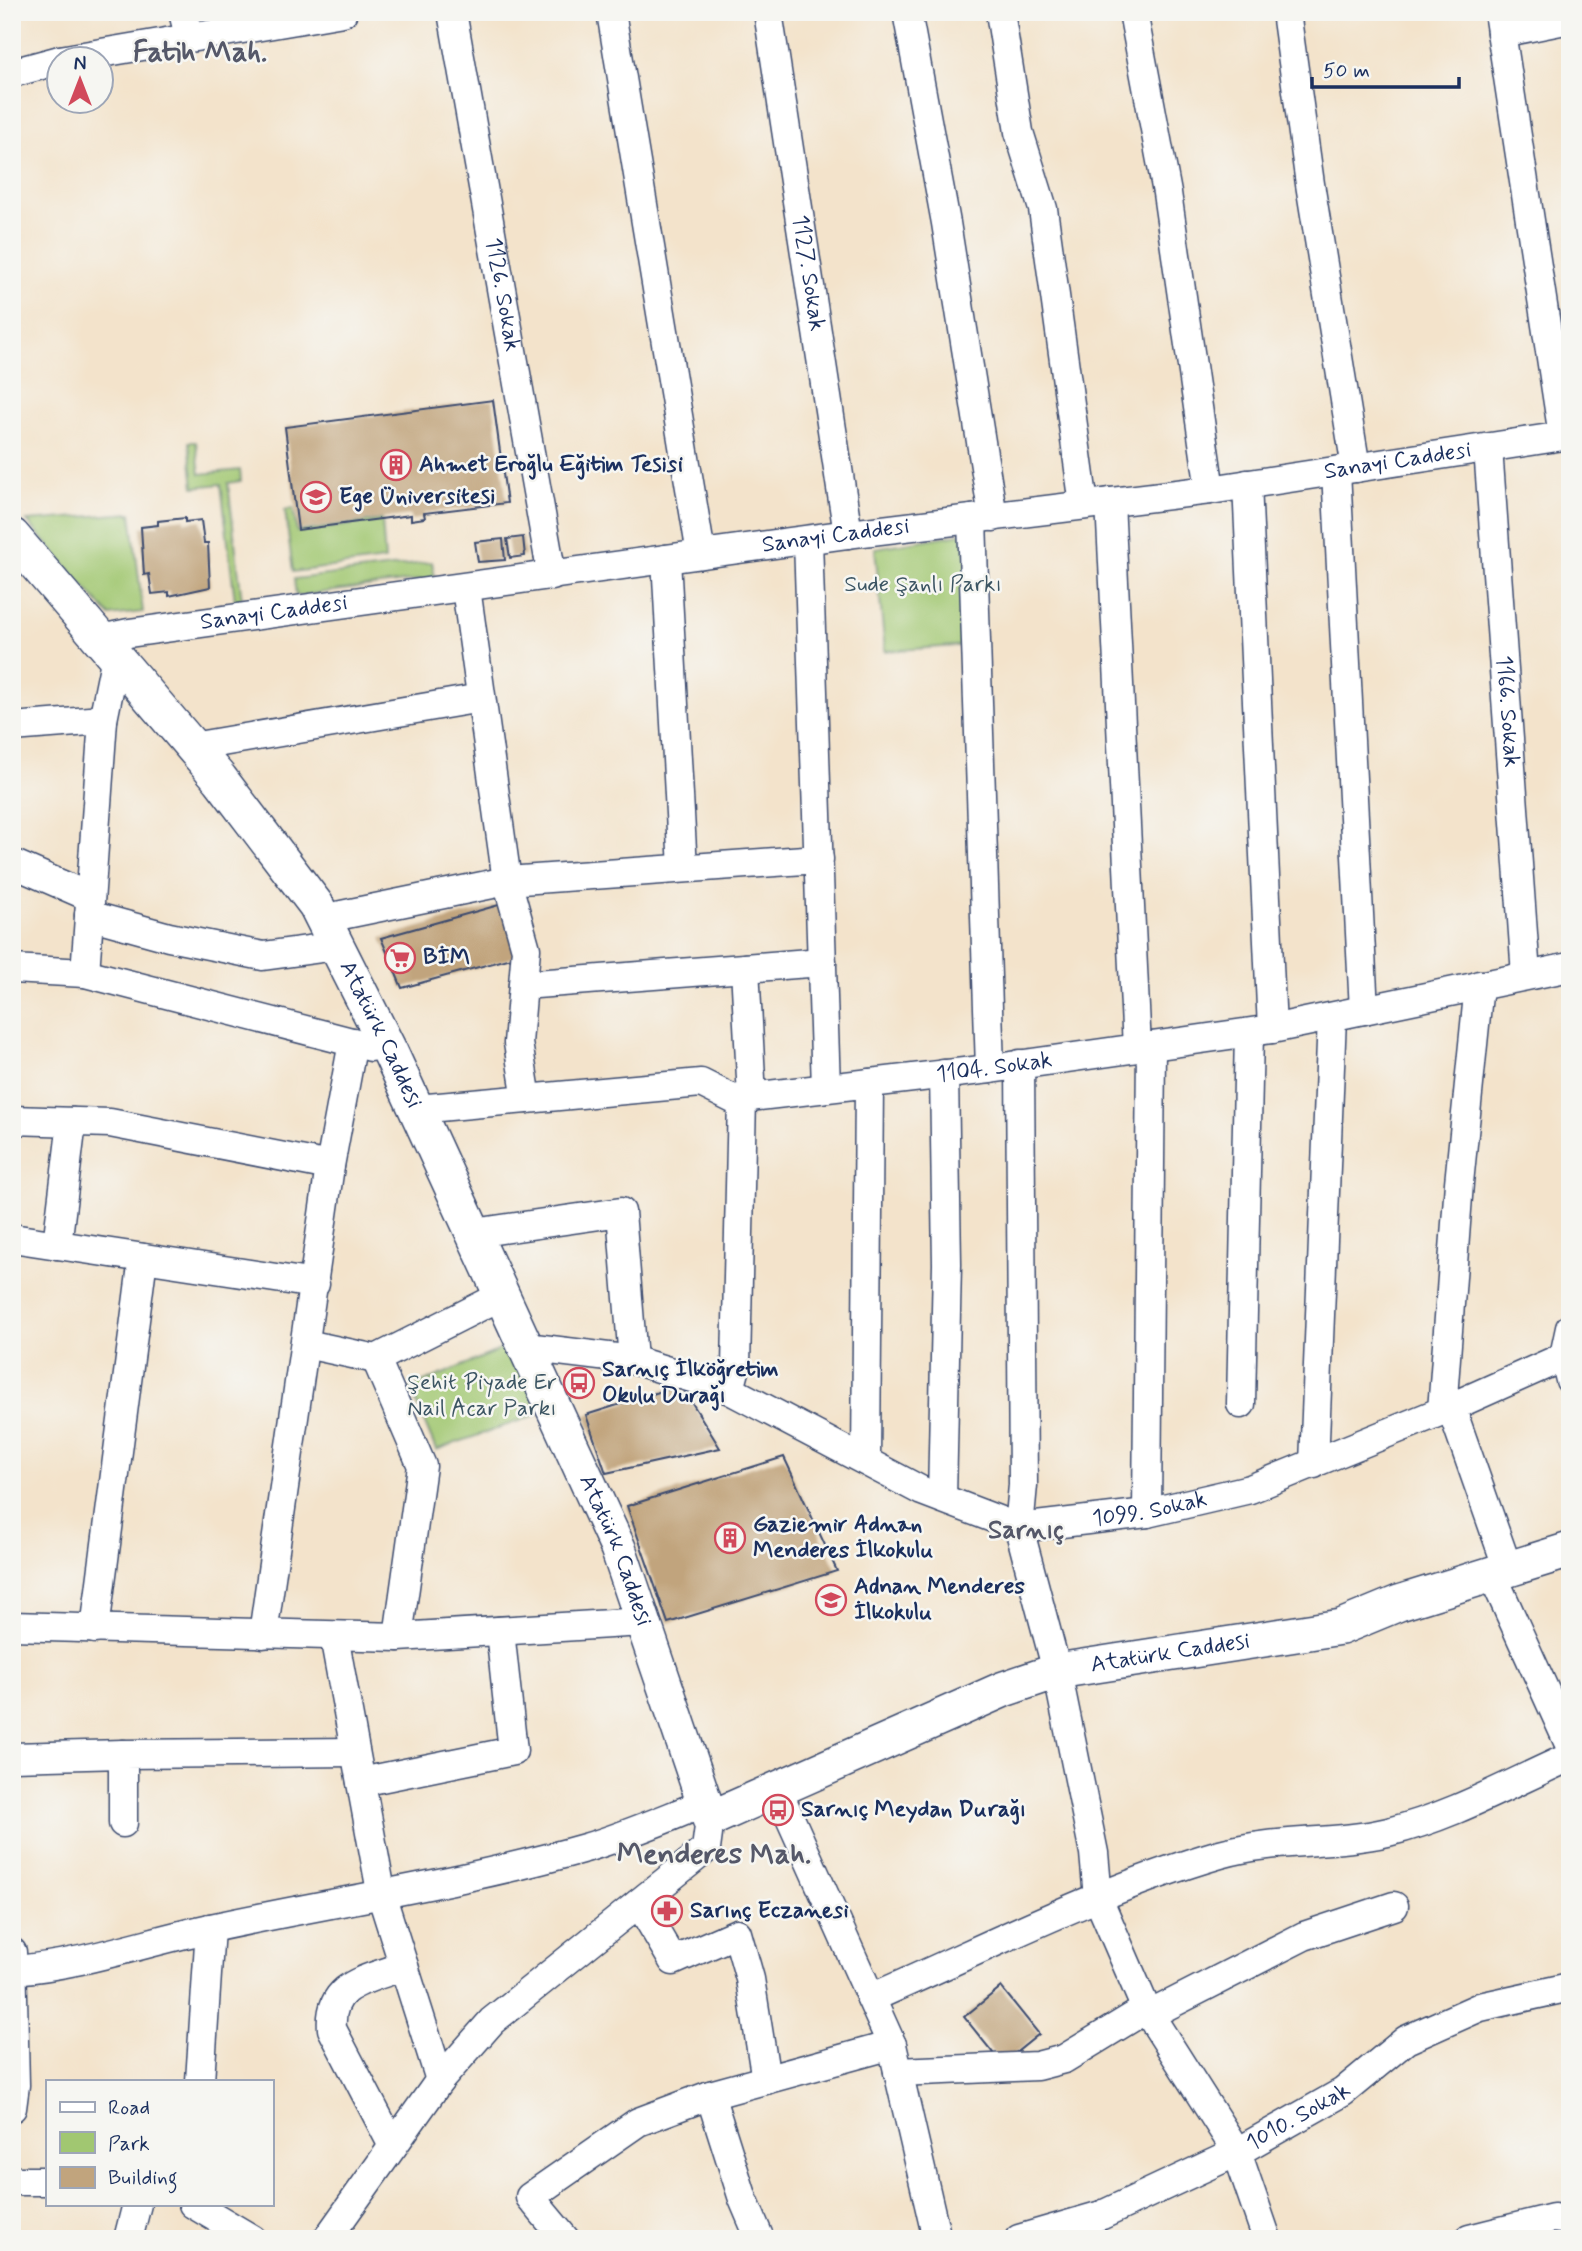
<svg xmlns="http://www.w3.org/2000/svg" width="1582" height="2251" font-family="Mynerve,sans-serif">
	<rect width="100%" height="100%" fill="#f6f6f2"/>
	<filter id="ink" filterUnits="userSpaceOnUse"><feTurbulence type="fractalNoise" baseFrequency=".0143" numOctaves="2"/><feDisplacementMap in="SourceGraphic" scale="14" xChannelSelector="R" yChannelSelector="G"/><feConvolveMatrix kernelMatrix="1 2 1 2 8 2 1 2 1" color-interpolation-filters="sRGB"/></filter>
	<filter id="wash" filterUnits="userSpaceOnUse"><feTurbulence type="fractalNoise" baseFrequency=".00686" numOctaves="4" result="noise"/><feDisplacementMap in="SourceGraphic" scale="28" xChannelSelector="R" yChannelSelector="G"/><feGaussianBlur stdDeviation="1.57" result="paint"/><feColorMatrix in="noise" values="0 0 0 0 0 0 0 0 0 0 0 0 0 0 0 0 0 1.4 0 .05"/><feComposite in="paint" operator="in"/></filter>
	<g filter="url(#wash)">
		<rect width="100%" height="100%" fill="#f3e3cb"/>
		<path fill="#a1c771" stroke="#5e7b68" stroke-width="2" d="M189,442H196L200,474L240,470L241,481L228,483L242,600L235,601L221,484L194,487Z
			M293,508L297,532L382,520L385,560L293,572L285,510Z
			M131,513L143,612L110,616L27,521Z
			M966,533L970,645L885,651L875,548Z
			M432,562L435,578L296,596L294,579Z
			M511,1345L539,1414L436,1450L410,1388Z"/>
		<g id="blocks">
			<path fill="#c1a47d" d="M493,400L507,503L424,513L425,518L411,520V515L298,530L285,427Z
				M185,518V522L201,520L204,543H208L210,587L169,596V592L152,594L149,574L144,575L141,527L158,525V521Z
				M523,537L525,556L510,558L507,539Z
				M503,539L505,560L478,562L475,542Z
				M506,903L519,956L402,988L381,938Z
				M681,1385L720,1448L606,1473L586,1415Z
				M784,1457L837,1571L668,1623L627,1506Z
				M1001,1987L1039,2034L1002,2064L964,2017Z"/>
		</g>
	</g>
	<g filter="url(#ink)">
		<use href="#blocks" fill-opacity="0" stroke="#3b4a6e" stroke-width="2"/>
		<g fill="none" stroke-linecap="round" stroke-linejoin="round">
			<g stroke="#3b4a6e" stroke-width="31">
				<g id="minor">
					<path d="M183,12L189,36"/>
					<path id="s1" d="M452,12L552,576"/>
					<path d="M611,12L701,554"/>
					<path id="s2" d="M768,12L848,534"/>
					<path d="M907,12L946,223L993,517"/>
					<path d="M1000,12L1019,132L1043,209L1084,505"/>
					<path d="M1133,12L1167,193L1210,490"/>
					<path d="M1286,12L1310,184L1356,468"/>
					<path d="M1498,12L1563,436"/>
					<path d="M1501,33L1570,19"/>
					<path d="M60,60L343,12"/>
					<path d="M12,73L60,60"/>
					<path id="s3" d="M1488,448L1526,975"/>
					<path d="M1336,471L1364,1010"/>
					<path d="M1247,484L1272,1029"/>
					<path d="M1110,502L1137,1048"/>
					<path d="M972,519L990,1069"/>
					<path d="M808,540L826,1088"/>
					<path d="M666,559L683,868"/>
					<path d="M466,588L507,881L526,949L518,1043L527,1099"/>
					<path id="s4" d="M101,639L129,633L848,534L1210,490L1570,435"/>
					<path d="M12,727L103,720"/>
					<path d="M192,747L481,698"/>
					<path d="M12,863L90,897"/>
					<path d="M89,915L169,937L263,956L337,946"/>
					<path d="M322,919L507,881L819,859"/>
					<path d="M745,968L752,1097"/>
					<path d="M12,969L85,973L371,1047"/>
					<path d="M85,973L103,720L116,656"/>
					<path d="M523,985L822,962"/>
					<path d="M1020,1064L1023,1485L1019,1528L1057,1671L1094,1853L1098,1898L1146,2009L1237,2152L1267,2239"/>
					<path id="s5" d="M417,1109L701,1083L733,1099L990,1069L1272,1029L1570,967"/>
					<path d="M12,1120L110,1123L330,1166"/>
					<path d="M474,1233L621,1212L633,1360"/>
					<path d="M12,1238L315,1284"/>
					<path d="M57,1245L72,1122"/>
					<path d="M1570,1328L1564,1356L1570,1380"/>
					<path d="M306,1344L376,1359L503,1295"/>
					<path id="s6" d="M526,1347L633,1360L730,1390L922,1491L1019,1528L1147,1513L1250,1489L1442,1411L1570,1354"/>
					<path d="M376,1359L422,1466L398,1637"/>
					<path d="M730,1390L736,1367L742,1098"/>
					<path d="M1241,1404L1249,1033"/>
					<path d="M1451,1407L1508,1569"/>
					<path d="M1442,1411L1459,1183L1479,985"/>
					<path d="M866,1461L869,1083"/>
					<path d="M1314,1464L1332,1017"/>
					<path d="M942,1498L947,1264L944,1074"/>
					<path d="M1147,1513L1151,1046"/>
					<path d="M1492,1574L1570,1746"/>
					<path d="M12,1626L398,1637L643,1622"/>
					<path d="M95,1629L143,1258"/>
					<path d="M263,1634L330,1166L353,1042"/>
					<path d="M334,1636L382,1897L440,2080"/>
					<path d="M12,1757L123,1754"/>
					<path d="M361,1782L513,1751L500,1631"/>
					<path d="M777,1789L892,2045L937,2239"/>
					<path d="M123,1823V1754L355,1752"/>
					<path d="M639,1903L673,1961L737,1933L750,1979L766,2080"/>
					<path d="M12,1952L15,2085L12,2108"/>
					<path d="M14,1970C82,1965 145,1942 211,1928C336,1901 462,1883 585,1848C626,1836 666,1818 705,1803"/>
					<path d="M871,1998C986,1948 1100,1889 1220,1854C1276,1838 1333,1845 1388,1832C1451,1817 1511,1783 1570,1757"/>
					<path d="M1149,2015L1304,1936L1394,1906"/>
					<path d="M898,2072L1037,2066L1064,2059L1146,2009"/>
					<path d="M200,2081L210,1928"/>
					<path d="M710,2095L743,2199L760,2239"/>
					<path d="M393,2146L332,2029C328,1982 368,1980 404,1966"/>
					<path d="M12,2181H47"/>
					<path d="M193,2204L252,2239"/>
					<path d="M128,2239L137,2204"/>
					<path d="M327,2239L440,2080L492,2021L706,1849L710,1819"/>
					<path d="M565,2239L530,2197L638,2122L710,2095L892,2045"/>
					<path id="s7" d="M1019,2239L1102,2215L1237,2152L1343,2092L1406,2040L1480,2007L1570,1987"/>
					<path d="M1469,2239L1553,2218L1570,2220"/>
				</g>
			</g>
			<g stroke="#3b4a6e" stroke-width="38">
				<g id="major">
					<path id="s8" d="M12,536L220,779L316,905L390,1052L618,1548L710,1819L1004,1689L1057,1671L1341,1627L1399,1603L1570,1550"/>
				</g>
			</g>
			<use href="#minor" stroke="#fff" stroke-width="28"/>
			<use href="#major" stroke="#fff" stroke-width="35"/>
		</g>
	</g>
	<defs>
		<g id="building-ring" transform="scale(1.575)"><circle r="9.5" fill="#f6f6f2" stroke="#d1495b" stroke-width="1.5"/><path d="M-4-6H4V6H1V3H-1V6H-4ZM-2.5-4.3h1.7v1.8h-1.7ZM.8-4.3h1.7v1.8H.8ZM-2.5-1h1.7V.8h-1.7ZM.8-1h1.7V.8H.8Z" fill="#d1495b"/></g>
		<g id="university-ring" transform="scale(1.575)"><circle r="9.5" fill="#f6f6f2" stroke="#d1495b" stroke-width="1.5"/><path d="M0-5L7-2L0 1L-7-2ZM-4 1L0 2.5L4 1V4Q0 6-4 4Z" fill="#d1495b"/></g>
		<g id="supermarket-ring" transform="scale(1.575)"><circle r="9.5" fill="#f6f6f2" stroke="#d1495b" stroke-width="1.5"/><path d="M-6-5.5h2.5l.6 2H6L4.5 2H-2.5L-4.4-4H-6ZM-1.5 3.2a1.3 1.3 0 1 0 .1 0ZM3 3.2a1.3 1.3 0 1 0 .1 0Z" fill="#d1495b"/></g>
		<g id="bus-ring" transform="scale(1.575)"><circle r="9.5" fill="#f6f6f2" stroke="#d1495b" stroke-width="1.5"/><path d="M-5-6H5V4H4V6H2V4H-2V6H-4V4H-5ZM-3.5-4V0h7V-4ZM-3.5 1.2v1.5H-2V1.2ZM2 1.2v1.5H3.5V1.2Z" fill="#d1495b"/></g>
		<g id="school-ring" transform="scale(1.575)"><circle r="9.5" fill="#f6f6f2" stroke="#d1495b" stroke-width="1.5"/><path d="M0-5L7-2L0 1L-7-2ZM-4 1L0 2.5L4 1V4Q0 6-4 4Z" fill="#d1495b"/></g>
		<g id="pharmacy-ring" transform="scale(1.575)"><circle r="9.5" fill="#f6f6f2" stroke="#d1495b" stroke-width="1.5"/><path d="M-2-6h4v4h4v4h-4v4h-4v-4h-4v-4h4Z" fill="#d1495b"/></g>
	</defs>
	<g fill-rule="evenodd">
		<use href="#building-ring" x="396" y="465"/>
		<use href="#university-ring" x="316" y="497"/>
		<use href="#supermarket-ring" x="400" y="958"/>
		<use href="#bus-ring" x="579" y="1383"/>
		<use href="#building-ring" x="730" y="1538"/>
		<use href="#school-ring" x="831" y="1600"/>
		<use href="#bus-ring" x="778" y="1810"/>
		<use href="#pharmacy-ring" x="667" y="1911"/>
	</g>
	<g text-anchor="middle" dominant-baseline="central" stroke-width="5" stroke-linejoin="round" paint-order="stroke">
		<g font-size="23" fill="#1b2f5e" stroke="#f6f6f2">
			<text stroke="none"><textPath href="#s2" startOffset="264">1127. Sokak</textPath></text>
			<text stroke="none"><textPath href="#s1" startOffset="287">1126. Sokak</textPath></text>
			<text stroke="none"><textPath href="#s4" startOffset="1309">Sanayi Caddesi</textPath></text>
			<text stroke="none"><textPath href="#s4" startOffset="742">Sanayi Caddesi</textPath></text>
			<text stroke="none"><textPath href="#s4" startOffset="175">Sanayi Caddesi</textPath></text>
			<text stroke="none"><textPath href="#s3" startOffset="264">1166. Sokak</textPath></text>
			<text stroke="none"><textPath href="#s8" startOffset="623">Atatürk Caddesi</textPath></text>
			<text stroke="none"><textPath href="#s5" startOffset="584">1104. Sokak</textPath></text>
			<text stroke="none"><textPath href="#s6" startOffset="662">1099. Sokak</textPath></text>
			<text stroke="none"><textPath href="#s8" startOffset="1190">Atatürk Caddesi</textPath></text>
			<text stroke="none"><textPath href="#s8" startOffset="1967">Atatürk Caddesi</textPath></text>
			<text stroke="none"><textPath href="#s7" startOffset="306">1010. Sokak</textPath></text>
		</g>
		<g font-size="23" font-weight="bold" fill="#1b2f5e" stroke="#f6f6f2" text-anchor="start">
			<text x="419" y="465">Ahmet Eroğlu Eğitim Tesisi</text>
			<text x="339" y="497">Ege Üniversitesi</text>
			<text x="423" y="958">BİM</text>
			<text x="602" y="1370">Sarnıç İlköğretim<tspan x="602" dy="26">Okulu Durağı</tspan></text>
			<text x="753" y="1525">Gaziemir Adnan<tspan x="753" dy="26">Menderes İlkokulu</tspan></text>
			<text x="854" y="1587">Adnan Menderes<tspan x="854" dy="26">İlkokulu</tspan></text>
			<text x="801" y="1810">Sarnıç Meydan Durağı</text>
			<text x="690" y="1911">Sarınç Eczanesi</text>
		</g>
		<g font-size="23" fill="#3c5563" stroke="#f6f6f2">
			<text x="923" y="585">Sude Şanlı Parkı</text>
			<text x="482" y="1383">Şehit Piyade Er<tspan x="482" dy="26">Nail Acar Parkı</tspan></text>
		</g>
		<g font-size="26" font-weight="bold" fill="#555869" stroke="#f6f6f2">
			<text x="1026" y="1531">Sarnıç</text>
		</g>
		<g font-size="30" font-weight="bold" fill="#555869" stroke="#f6f6f2">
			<text x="200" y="52">Fatih Mah.</text>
			<text x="714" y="1854">Menderes Mah.</text>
		</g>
	</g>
	<rect width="1582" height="2251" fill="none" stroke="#f6f6f2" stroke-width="42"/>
	<rect x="46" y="2080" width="228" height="126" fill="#f6f6f2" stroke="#9ea6b7" stroke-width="2"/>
	<rect x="60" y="2102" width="35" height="10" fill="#ffffff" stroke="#9ea6b7" stroke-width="2"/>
	<text x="108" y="2114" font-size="21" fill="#1b2f5e">Road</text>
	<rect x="60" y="2132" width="35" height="21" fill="#a1c771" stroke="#9ea6b7" stroke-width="2"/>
	<text x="108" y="2150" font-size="21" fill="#1b2f5e">Park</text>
	<rect x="60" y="2167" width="35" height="21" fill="#c1a47d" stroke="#9ea6b7" stroke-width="2"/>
	<text x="108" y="2184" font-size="21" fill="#1b2f5e">Building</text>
	<g transform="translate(80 80)"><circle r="33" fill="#f6f6f2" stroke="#9ea6b7" stroke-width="2"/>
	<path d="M0-5L12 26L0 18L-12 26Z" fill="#d1495b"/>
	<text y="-10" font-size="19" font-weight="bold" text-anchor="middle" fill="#1b2f5e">N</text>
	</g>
	<path d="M1312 77v10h147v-10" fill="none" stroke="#1b2f5e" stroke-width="3.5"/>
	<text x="1323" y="77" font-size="21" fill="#1b2f5e" stroke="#f6f6f2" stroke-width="5" paint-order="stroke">50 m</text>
</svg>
